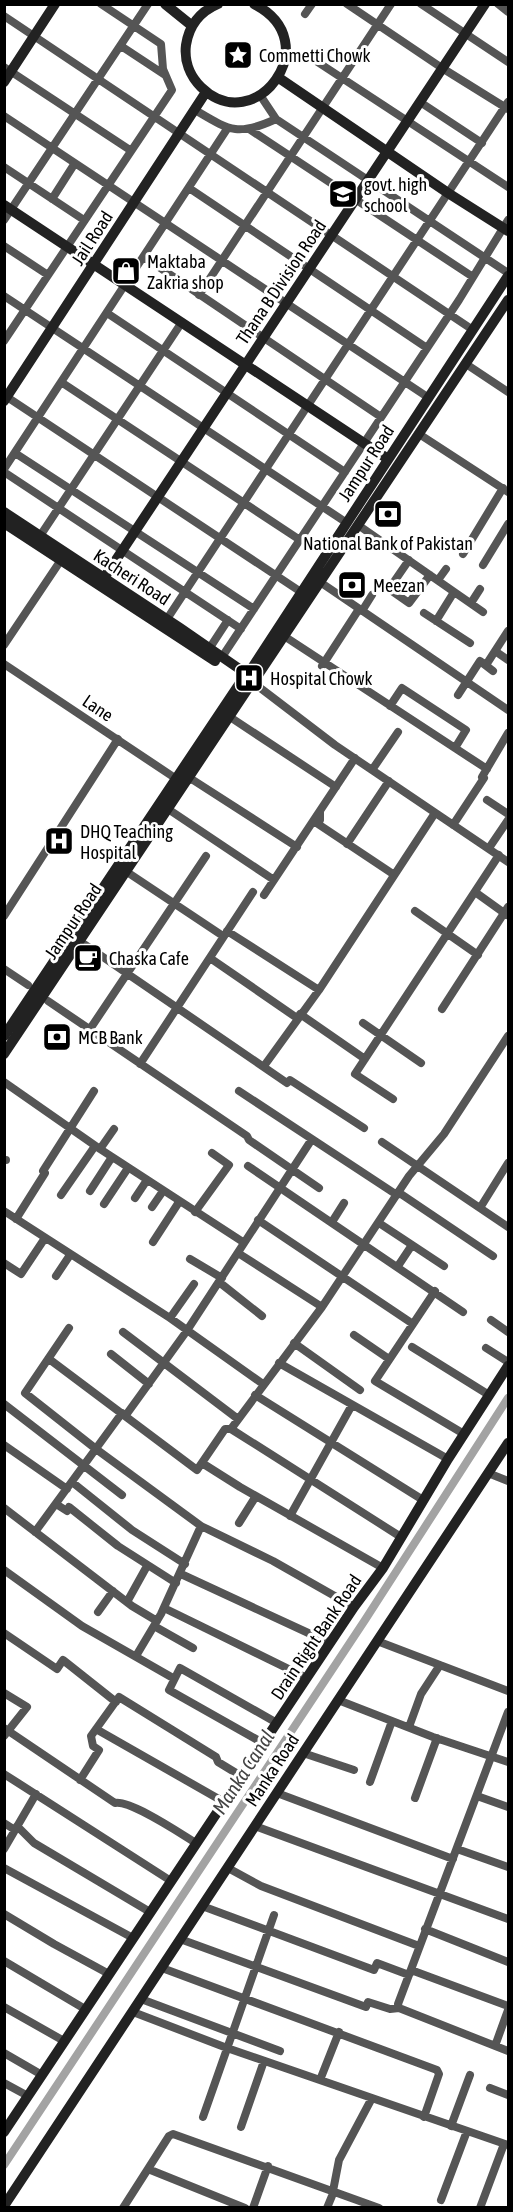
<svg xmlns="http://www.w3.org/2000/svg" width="513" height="2212" font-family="'Asap Condensed',sans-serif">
	<rect width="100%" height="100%" fill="#fff"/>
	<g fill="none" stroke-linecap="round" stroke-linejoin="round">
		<path stroke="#a3a3a3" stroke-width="8" d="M4,2165L365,1620L508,1398"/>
		<path stroke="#555" stroke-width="8" d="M347,4L442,68L508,109
			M421,4L508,62
			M498,4L508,12
			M305,14L312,4
			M4,16L473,330
			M121,46L165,75
			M316,61L508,187
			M4,67L130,150
			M260,95L276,119L508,273
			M420,102L482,143
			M195,110C229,130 237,137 276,119
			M4,116L429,398
			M249,129L473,277
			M4,167L84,220
			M189,188L427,348
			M52,199L75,163
			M4,220L148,4
			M4,246L48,275
			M144,257L381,417
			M199,295L391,4
			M4,296L347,523
			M107,313L345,472
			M4,341L172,90L163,69L161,44L101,4
			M466,364L508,392
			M61,382L300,540
			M4,395L301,592
			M419,434L508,492
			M15,453L254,609
			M4,469L227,129
			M4,472L241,629
			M358,525L483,612
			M40,536L182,322
			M463,554L503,488
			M409,560L389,589L409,603L430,575
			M483,565L508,524
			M438,580L446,569
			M320,582L508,710
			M471,603L480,589
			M362,611L372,595
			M424,613L470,643
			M167,619L508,102
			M436,621L454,592
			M284,636L487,769
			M4,645L61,560
			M209,649L228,620
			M495,651L508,660
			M222,657L459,300L508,220
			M4,664L175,778L193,780L297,847
			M486,665L508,631
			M322,666L359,609
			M255,684L335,745L508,862
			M458,695L480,661L493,671
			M390,706L402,688L466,730L455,748
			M233,719L336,787
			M372,770L398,732
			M487,800L508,814
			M168,809L274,880
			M320,812V820L318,824L393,874
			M453,825L484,778L482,777L508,733
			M347,844L389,781
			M489,848L508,820
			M130,874L223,936
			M475,892L507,915
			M264,895L355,758
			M415,911L478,955
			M4,916L118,739
			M227,931L319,990
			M84,944L287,1083L290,1080L364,1128
			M210,958L297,1018
			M4,969L28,985
			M48,1001L247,1136L249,1140L319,1188
			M442,1009L508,907
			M300,1014L365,1059
			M363,1023L421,1063
			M90,1029L206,856
			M140,1064L253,892
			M264,1066L319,990L435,813
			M4,1082L100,1149L243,1242
			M239,1091L397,1195
			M393,1099L355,1074L499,855
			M382,1142L508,1227
			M100,1149L114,1129
			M4,1160H6
			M248,1166L463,1312
			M90,1191L112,1157
			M398,1192L493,1256
			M61,1195L95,1146
			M135,1198L147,1180
			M104,1204L128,1168
			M152,1207L163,1191
			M480,1208L508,1163
			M4,1211L170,1318L263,1384
			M195,1212L229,1165L212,1153
			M16,1219L45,1173L43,1171L94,1091
			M258,1220L413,1324
			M332,1222L344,1203
			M379,1223L444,1266
			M153,1242L179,1202
			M238,1253L322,1307
			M190,1259L222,1278
			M4,1263L21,1274L45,1238
			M398,1266L412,1245
			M56,1276L70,1255
			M219,1282L262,1316
			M435,1291L375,1381L464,1434
			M170,1318L194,1284
			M491,1320L508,1332
			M69,1328L25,1393L96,1449L201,1526L273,1561L354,1607
			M123,1332L238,1419
			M354,1335L389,1359
			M294,1343L360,1390
			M412,1347L489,1395
			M486,1348L508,1362
			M111,1354L149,1384
			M49,1359L197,1470L225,1429H231L322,1307L409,1176L444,1134L508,1036
			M279,1363L448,1459
			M255,1395L423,1500
			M4,1404L122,1495
			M126,1415L186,1332L312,1139
			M231,1429L401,1537
			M4,1445L67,1489
			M202,1463L240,1487L383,1568
			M488,1473L508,1481
			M72,1482L132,1530L185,1564
			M56,1504L67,1511L69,1507L118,1546L176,1583
			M4,1508L132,1606L157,1621
			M290,1516L352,1405
			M239,1523L256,1496
			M35,1532L122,1413
			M4,1570L82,1626L173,1678
			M181,1574L330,1643
			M127,1602L147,1566
			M164,1608L307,1678
			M98,1612L113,1591
			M154,1626L193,1648
			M4,1633L57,1669L63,1660L116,1702
			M377,1641L508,1691
			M136,1656L161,1614L201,1526
			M4,1693L27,1707L4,1736
			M338,1700L433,1737L508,1762
			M409,1727L421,1694L440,1665
			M4,1728L115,1803C131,1800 181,1834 196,1843
			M96,1729L224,1802
			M263,1743L169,1690L180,1668L277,1723
			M303,1753L354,1770
			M4,1774L171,1881
			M80,1780L99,1750L93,1746L91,1736L119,1697L216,1757L218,1762L241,1776
			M370,1782L392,1721
			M277,1793L453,1859
			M477,1796L508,1807
			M415,1798L437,1738
			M4,1823L15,1830
			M17,1826L34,1843L150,1912
			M255,1826L508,1919
			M4,1849L36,1794
			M457,1849L508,1867
			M4,1868L133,1938
			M228,1868L261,1886L419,1946
			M202,1906L374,1970L377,1963L409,1975
			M4,1914L54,1944L109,1974
			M425,1929L508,1962
			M180,1939L366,2007L368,2002L390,2009L399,2008L508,2051
			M4,1961L85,2009
			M162,1968L437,2070L439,2074L424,2117
			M411,1970L508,2006
			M141,1999L280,2051
			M4,2007L64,2041
			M399,2008L398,2004L508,1712
			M133,2012L227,2048L508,2145
			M495,2046L508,2010
			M4,2053L42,2075
			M320,2080L339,2032
			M4,2083L28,2096
			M490,2088L508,2095
			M203,2117L274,1915
			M451,2126L470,2075
			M241,2127L264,2061
			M148,2169L245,2208
			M333,2191L339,2160L372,2098
			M441,2200L467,2131
			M123,2208L169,2136L173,2134L379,2208
			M253,2208L268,2166
			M327,2208L334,2191
			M480,2208L504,2144"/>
		<path stroke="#222" stroke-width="10" d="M165,4L191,25
			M218,4C199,12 189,26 186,45C184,61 190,76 201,87C255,140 329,42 254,4
			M279,78L448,193L508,231
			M4,82L55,4
			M4,205L388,459
			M4,401L206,92
			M4,512L180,628L241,670
			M4,523L215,661
			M104,578L485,4
			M252,668L508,276
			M258,675L508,300
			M4,1036L240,683
			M4,1054L249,687
			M4,2132L354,1607L383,1568L448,1459L508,1366
			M4,2206L508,1443"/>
	</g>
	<defs>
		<g id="sight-square" transform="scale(1.5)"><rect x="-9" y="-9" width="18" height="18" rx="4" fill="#000" stroke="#fff"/><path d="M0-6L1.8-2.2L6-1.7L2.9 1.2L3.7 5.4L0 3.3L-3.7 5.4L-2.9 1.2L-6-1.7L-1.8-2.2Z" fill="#fff"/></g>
		<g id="school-square" transform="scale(1.5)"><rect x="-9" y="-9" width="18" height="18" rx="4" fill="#000" stroke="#fff"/><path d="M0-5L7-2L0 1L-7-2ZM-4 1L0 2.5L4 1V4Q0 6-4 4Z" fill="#fff"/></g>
		<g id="shop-square" transform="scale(1.5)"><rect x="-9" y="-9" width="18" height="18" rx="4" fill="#000" stroke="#fff"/><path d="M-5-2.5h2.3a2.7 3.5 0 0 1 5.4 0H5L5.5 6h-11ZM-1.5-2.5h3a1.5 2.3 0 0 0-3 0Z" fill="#fff"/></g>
		<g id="bank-square" transform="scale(1.5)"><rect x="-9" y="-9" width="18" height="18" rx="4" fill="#000" stroke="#fff"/><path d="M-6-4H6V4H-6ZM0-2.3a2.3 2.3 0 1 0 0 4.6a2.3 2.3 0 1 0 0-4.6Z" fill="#fff"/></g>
		<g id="hospital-square" transform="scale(1.5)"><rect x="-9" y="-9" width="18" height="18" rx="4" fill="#000" stroke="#fff"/><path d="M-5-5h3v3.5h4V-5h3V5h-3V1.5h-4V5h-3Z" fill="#fff"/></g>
		<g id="cafe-square" transform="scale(1.5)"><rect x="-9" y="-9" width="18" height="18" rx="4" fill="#000" stroke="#fff"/><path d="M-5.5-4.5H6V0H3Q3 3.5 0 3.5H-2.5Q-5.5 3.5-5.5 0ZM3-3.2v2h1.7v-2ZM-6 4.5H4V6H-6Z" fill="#fff"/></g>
	</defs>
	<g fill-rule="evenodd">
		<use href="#sight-square" x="238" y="55"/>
		<use href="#school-square" x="343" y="194"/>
		<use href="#shop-square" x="126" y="271"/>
		<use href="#bank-square" x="388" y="514"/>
		<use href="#bank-square" x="352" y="585"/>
		<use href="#hospital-square" x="249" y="678"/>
		<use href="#hospital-square" x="59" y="841"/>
		<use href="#cafe-square" x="88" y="958"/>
		<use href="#bank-square" x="57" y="1037"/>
	</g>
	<g text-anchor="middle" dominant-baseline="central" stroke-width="6" stroke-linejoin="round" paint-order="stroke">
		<g font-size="18" fill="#000" stroke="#fff" text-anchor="start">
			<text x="259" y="55">Commetti Chowk</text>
			<text x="364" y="184">govt. high<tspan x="364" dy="21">school</tspan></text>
			<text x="147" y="261">Maktaba<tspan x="147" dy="21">Zakria shop</tspan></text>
			<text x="388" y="543" text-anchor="middle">National Bank of Pakistan</text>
			<text x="373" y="585">Meezan</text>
			<text x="270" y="678">Hospital Chowk</text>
			<text x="80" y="831">DHQ Teaching<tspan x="80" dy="21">Hospital</tspan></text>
			<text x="109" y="958">Chaska Cafe</text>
			<text x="78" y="1037">MCB Bank</text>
		</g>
		<g font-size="18" fill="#000" stroke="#fff">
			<text transform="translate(92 238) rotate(-57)">Jail Road</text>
			<text transform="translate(281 282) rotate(-56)">Thana B Division Road</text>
			<text transform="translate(366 463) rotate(-57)">Jampur Road</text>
			<text transform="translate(132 577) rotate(33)">Kacheri Road</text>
			<text transform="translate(98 708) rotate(34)">Lane</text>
			<text transform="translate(73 921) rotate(-56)">Jampur Road</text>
			<text transform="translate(316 1637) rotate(-56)">Drain Right Bank Road</text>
			<text transform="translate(272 1770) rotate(-57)">Manka Road</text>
		</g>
		<g font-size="20" font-style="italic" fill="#444" stroke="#fff">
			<text transform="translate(243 1772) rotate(-57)">Manka Canal</text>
		</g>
	</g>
	<rect width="513" height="2212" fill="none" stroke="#000000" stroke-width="12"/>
</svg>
